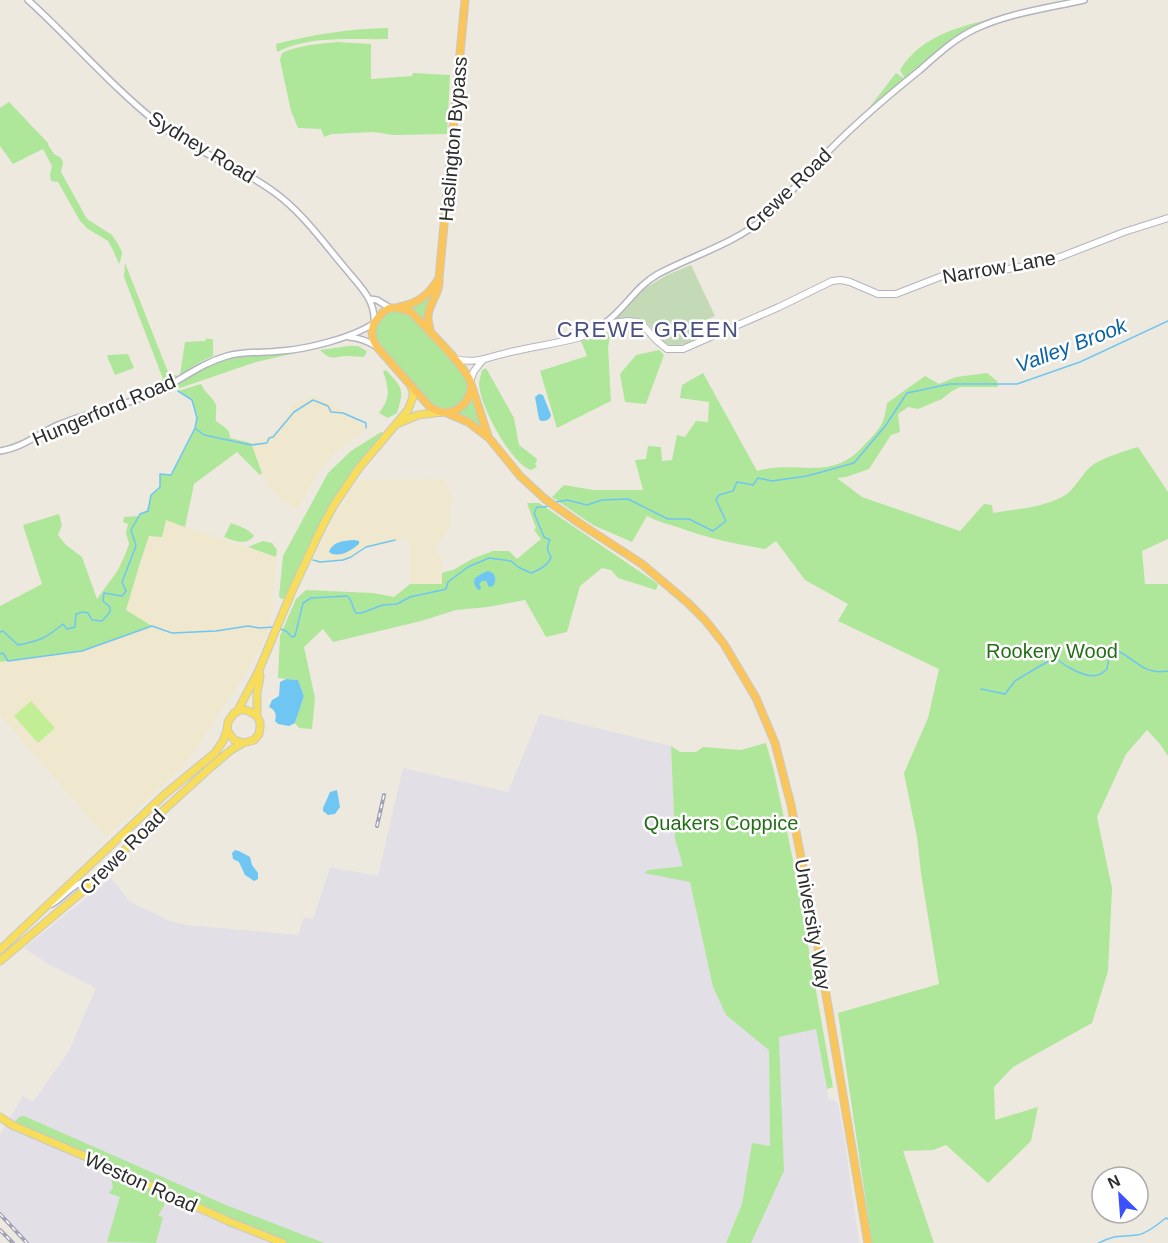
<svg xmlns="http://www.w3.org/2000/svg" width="1168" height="1243" font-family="Helvetica,sans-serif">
	<rect width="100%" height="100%" fill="#eee9df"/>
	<path fill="#e2dfe7" d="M540,714L671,746L675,839L684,866L649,870L690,881L713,987L726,1015L769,1049L770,1147L752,1144L742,1204L726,1243H28L0,1211V1135L23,1096L33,1102L69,1051L96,988L50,965L24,948L111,878L130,902L170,921L187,925L298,935L304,917L313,919L330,867L378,876L403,768L508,792Z
		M816,1029L829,1101L833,1100L838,1104L845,1142L859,1243H751L784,1171L779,1037Z"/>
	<path fill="#f0e8ce" d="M315,396L333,404L369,428L338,450L330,459L317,475L297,510L283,501L270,488L262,473L251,443L273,434L286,418L293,402Z
		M444,479L453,498L450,507L451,525L436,548L437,553L441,554L442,584H410V546L407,540L399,541L367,548L348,560L315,564L317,550L331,522L358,480Z
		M166,520L276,557L273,605L269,631L254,660L186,764L106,837L0,716V662L82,651L151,626L126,610L140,563L149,536Z"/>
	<path fill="#aee69a" d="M1010,14L962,36L872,111L869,108L896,73L905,79L900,70C924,31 969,25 1010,14Z
		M388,28V39C351,40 311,35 277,52L276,44C315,34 348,29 388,28Z
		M337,42L371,44V79L412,76L413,73L450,75L447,134L393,135L374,132L332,134L324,137L321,129L298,128L291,111L280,60L282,53C299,45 319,44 337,42Z
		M9,102L49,144L48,145L54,154L61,158L63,162L61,172L87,219L112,235L118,244L122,252L121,259L119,264L113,250L108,241L88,229L80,221L58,182L51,181L50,175L52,166L43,149L13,164L0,146V108Z
		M125,263L168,372L170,374L178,376L179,379L229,355L296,349V353L256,362L177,389L170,386L152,394L150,390L163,379L124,277Z
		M439,278L430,307L431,334L465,371L488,437L475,426L439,413L373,339L378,317L383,312L416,302Z
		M611,331L608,347L611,401L557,428L540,371L587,356L581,341Z
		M207,338L209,339H213V356L200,362L180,375L185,342L205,341Z
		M349,346H358L367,351L364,357C359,357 353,356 348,356C334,356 332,362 320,350Z
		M659,350L664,355L646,404L625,402L620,374L636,355Z
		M128,354L134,368L115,375L107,356L108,355Z
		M486,368L514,418L519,445L536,458L537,461L535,464L537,467L531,470C511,464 480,406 479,384C479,380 481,375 482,370Z
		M386,370C402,388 405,388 397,413L388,418L379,413C391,398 389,389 383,371Z
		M703,373L757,471C799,459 832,484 866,443C872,437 880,429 883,421C885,416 886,409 887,403L925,376L939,384L956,377L987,373L997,381L998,387H960L952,391L942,399L918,409L908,407L898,414L900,432L891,435L869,469L846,477L837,478L862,497L960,531L984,504L992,505L993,513C1016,509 1041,508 1062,497C1076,490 1081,473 1094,464C1105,457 1125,451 1138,447L1168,492V539L1142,551L1145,584H1168V756L1160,744L1147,730L1126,754L1097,817L1112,888L1108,971L1092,1023L1013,1067L994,1087L995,1120L1038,1107L1031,1141L988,1183L946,1145L933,1150L903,1151L934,1243H872L838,1013L939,984L921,873L917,837L904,773L928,718L939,669L838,621L848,604L805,580L776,541L765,549C737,544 710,539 683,529C669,524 660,523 647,516L632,542L593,525L552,497L564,485L593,490H643L635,460L646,459L648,446L661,447L662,461L672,460L677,435L685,437L696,421L708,422L709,402L680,398L682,385Z
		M201,384C204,392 213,397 216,405C217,410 215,416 216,421C223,426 231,430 230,438L251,443L262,473L260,475L237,452L194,484L185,527L166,520L162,537L149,536L140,563L126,610L152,626L82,651L0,662V606L42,584L23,525L59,514L62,525L58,535L66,545L82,557L97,599L118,570L125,555L129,544L126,533L128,524L123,522L124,517L139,516L140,514L147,511L151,495L160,487V474L171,475L195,428L197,418L192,400L178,391Z
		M381,432L383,433L349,477L286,598L281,599L279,596L283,556L328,473L351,451Z
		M527,503H539L658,584L656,590L618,578L611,570L602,568L580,586L567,632L546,637L525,600L488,607L456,610L421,621L333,642L323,629L304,647L315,698L312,729L299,728L295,723L304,696L298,680L278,678L280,636L296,599L306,590L373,593L394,597L410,584H442V573L448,571L453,570L472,559L493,551H509L517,559L541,539L534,530L536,528Z
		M231,523C239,526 249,529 254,536C246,546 234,541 224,537Z
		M263,541L272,543L277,550L276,557L248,547Z
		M766,743L774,771L793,860L833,1087L827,1089L816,1029L779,1037L784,1171L751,1243H726L742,1204L752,1143L770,1146L769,1050L726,1015L713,987L690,882L644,873L648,870L683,866L675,839L671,746L680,752H696L703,747L741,750Z
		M24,1116L226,1205L324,1243H283L170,1195L158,1216L163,1217L156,1243L107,1242L120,1197L109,1193L113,1188L110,1172L113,1169L12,1125L19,1117Z"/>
	<path fill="#c4d9b5" d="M691,265L715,316L690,327L697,340C685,344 671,350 660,340C654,335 652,326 645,321C636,316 625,319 616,320V317L642,290L667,275Z"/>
	<path fill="#c2ee95" d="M31,701L55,728L38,743L14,716Z"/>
	<path fill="#6fc6f3" d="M539,394L543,395L551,415C550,420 546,421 541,421L539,419L535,397Z
		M354,540L359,541V544C350,551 343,556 332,554L329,552C333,541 344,541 354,540Z
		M488,571L493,573C496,578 496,581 493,586L489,587L486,581H482L479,584L481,587L480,590L477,589L474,583L475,578L481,574Z
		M286,679L298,680L304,696L295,723L289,726L278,724L275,721C277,714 275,710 269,707L272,700L279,696L280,682Z
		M337,790L340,807L335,814L328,815L323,811V808L330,792Z
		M235,850L239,851L250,857L252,865L258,873V879L254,881L245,875L239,862L233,859L232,853Z"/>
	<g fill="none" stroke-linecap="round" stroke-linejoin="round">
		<path stroke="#6fc6f3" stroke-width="1.5" d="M196,429L204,435L251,445L267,443L269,438L273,437L294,412L313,400L328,406L331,412L343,413L366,423V428
			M556,502L567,500L587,505L602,500L628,499L668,519H689L713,531L726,521L716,500L719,495L733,491L737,482L753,485L758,478L772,481L807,476L854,463L886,425L907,393L950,384H1017L1080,362L1168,321
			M313,560L320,562L343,560L351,557L366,547L395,540
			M278,628L286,631L292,637L295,636L303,603L311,598L347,596C353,600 352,608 356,613H361L383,605L397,604L410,597L442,590L446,589L448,582L468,567L489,558L511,561L518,567L531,573C539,570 549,565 551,557C547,550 546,547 550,540L544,537L534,513L537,507H545L549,505
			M0,632L3,631L18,645C40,641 46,638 63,624L67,629L75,627L76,614L83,612L88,613L92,620L102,621L110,612V607L103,601L104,593L122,596L126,591L122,582L136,546L131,530L140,514L148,511L151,495L160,487V474L171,475L195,428L197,418L192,400L178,391
			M0,654L3,653L8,661L82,651L152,626L172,633L216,631L248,626L259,628L274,627
			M981,689L1005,694L1015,681L1040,666L1055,658C1065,666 1086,679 1098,675C1100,675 1106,670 1107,669L1109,657L1118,651C1138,661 1143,675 1168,671
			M1099,1243C1115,1234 1121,1237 1137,1235C1147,1234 1158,1224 1166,1218L1168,1219"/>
		<g stroke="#b3b4c0" stroke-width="8">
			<path id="tertiary" d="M28,0C73,41 113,88 160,125C195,152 239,166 274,192C302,212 323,242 345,268C359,285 376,300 374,323
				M370,299L377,300L390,308
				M605,323C625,309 635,287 658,274C694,255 734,244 766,217C785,200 801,179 819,161C850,128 885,98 920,70C937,55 954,39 975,29C1009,13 1048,8 1084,0
				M349,337C360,338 368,341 377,347
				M0,451C22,448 38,434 58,425C89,412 123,406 154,393C179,382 199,364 227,356C244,351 264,353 281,351C308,349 351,338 373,324
				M52,904C69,893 73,881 95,880"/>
		</g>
		<g stroke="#b3b4c0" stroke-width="8">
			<path id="secondary" d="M455,359C478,365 493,355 515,351C537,346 560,343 581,337L589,333L604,324L628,321L637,322L643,325L656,340L667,349H683L779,307L832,281L841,280L850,282L878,294H896L950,273H987L1029,265L1060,257L1124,232L1168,218
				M470,381L474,371L482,361"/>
		</g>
		<g stroke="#c8c8c8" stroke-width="9">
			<path id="primary" d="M399,423L418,415L443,412
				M237,712L259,670L292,591L322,527L334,505L359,468L408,410L413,397V392L411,386
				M257,717V693L260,677L259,670
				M227,730L234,740L243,743
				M0,950L164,795L215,753L223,741L227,730L228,722L234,713L240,710H246L256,715L260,722V727L259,734L254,740L243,743L231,750L211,767L155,818L96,880L0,961
				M0,1117L12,1125L103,1164L228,1221L283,1243"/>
		</g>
		<g stroke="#c8c8c8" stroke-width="9">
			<path id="trunk" d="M399,307C419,303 429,295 439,278
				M390,308H398L411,312C423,325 469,369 471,384C472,393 467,403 459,408C449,415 438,413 429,406L377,347L373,339L372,332L374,323L383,312Z
				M431,334C429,325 426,316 430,308C434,296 440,291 439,278L465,0
				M472,387L488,436
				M447,413L468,422L489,438L520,476L545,499L579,523L642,564L688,603L705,620L724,644L756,698L775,743L791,805L818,947L868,1243"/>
		</g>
		<use href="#tertiary" stroke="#fff" stroke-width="5"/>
		<use href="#secondary" stroke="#fff" stroke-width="6"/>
		<use href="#primary" stroke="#f6dd5c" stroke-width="7"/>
		<use href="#trunk" stroke="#fac55a" stroke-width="7"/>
		<g stroke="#a1a2b7" stroke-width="4">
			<path id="rail" d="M377,826L384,795
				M0,1214L27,1243
				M0,1230L13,1243"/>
		</g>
		<use href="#rail" stroke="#fff" stroke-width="1.5" stroke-dasharray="4.5" stroke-linecap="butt"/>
	</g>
	<g text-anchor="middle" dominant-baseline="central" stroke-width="5" stroke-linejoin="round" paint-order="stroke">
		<g font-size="20" fill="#2d2d2d" stroke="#fff">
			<text transform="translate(453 139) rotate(-85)">Haslington Bypass</text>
			<text transform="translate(202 147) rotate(31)">Sydney Road</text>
			<text transform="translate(788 190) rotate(-44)">Crewe Road</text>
			<text transform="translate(999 267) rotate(-10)">Narrow Lane</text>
			<text transform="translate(104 410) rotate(-23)">Hungerford Road</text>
			<text transform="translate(122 852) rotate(-45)">Crewe Road</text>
			<text transform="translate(813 924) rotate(80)">University Way</text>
			<text transform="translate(141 1182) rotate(24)">Weston Road</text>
		</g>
		<g font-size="20" fill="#246e18" stroke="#fff">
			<text x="1052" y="651">Rookery Wood</text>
			<text x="721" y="823">Quakers Coppice</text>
		</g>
		<g font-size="21" font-style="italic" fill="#0963a4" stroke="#fff">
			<text transform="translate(1071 345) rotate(-21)">Valley Brook</text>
		</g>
		<g font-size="22" letter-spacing="1.5" fill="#4a5080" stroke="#fff">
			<text x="648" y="329">CREWE GREEN</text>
		</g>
	</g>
	<g transform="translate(1120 1195) rotate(335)"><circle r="28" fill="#ffffff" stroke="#ababab" stroke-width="1.5"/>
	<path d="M0-4.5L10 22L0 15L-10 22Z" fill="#3b51ff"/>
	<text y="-9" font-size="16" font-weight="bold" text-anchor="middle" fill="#2d2d2d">N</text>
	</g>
</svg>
